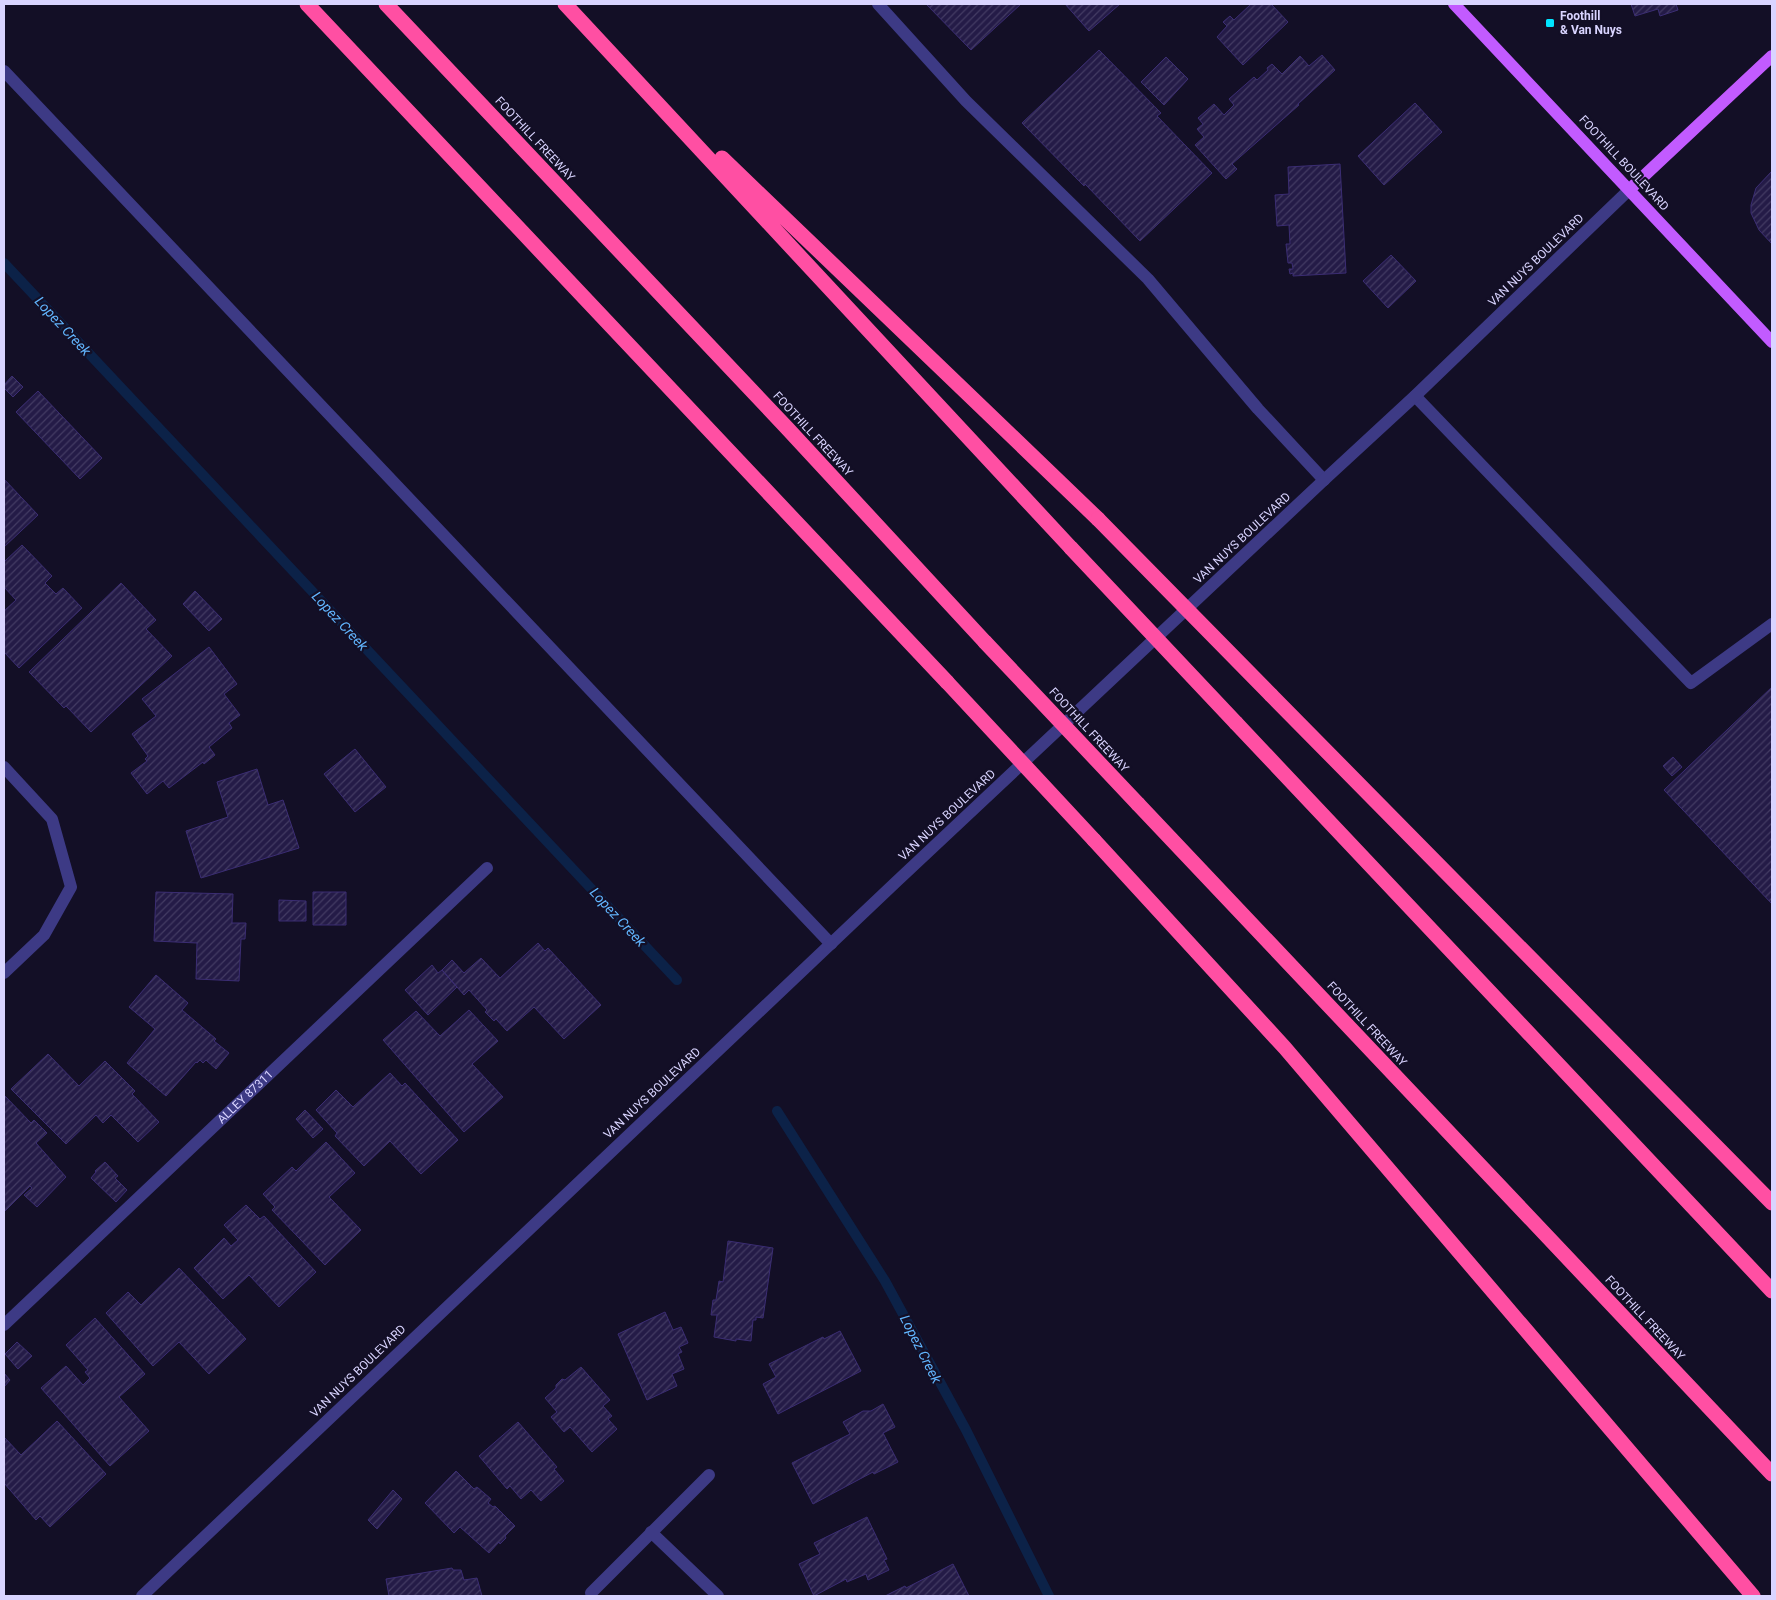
<svg xmlns="http://www.w3.org/2000/svg" width="1776" height="1600" font-family="Roboto,sans-serif">
	<defs>
		<pattern id="building-hatch" width="6" height="6" patternUnits="userSpaceOnUse" patternTransform="scale(1.25)"><rect width="6" height="6" fill="#241b47"/><path d="M-1 1l2-2M0 6l6-6M5 7l2-2" fill="none" stroke="#433b63"/></pattern>
	</defs>
	<rect width="100%" height="100%" fill="#130f26"/>
	<g fill="none" stroke-linecap="round" stroke-linejoin="round">
		<path stroke="#0c2248" stroke-width="10" d="M4,263L677,980
			M777,1111L885,1281L966,1430L1049,1596"/>
	</g>
	<path fill="url(#building-hatch)" stroke="#3b2d73" d="M926,4H1021L971,50Z
		M1065,4H1120L1089,31Z
		M1251,4H1271L1288,22L1243,65L1217,37L1227,26L1223,22L1230,16L1234,20Z
		M1631,4H1676L1678,10L1660,16L1658,9L1635,16Z
		M1099,50L1161,113L1157,116L1212,173L1140,241L1085,184L1084,186L1022,123Z
		M1322,55L1335,70L1298,104L1299,105L1232,164L1237,169L1226,179L1195,145L1204,137L1197,129L1203,124L1198,118L1214,104L1224,115L1234,105L1229,99L1254,77L1257,80L1268,70L1267,68L1272,64L1282,74L1300,56L1309,66Z
		M1166,57L1188,79L1164,105L1141,82Z
		M1415,103L1442,132L1384,185L1358,156Z
		M1340,164L1346,273L1293,276V273L1290,274L1289,269H1293L1292,263H1288L1286,244H1290L1289,225L1277,226L1275,195L1289,194L1288,167Z
		M1772,171V244L1759,230L1751,213V205L1756,188Z
		M1391,255L1416,281L1388,308L1363,281Z
		M12,376L23,387L13,397L4,388V385Z
		M38,391L102,458L80,479L16,412Z
		M4,479L38,515L4,547Z
		M22,545L52,576L45,583L56,594L63,588L82,608L19,668L4,652V611L16,600L4,587V562Z
		M121,583L156,620L146,629L172,656L91,732L66,706L64,708L29,672Z
		M195,591L222,619L209,631L183,604Z
		M209,647L237,684L224,694L240,715L229,723L232,728L209,747L215,755L204,764L203,762L169,788L163,781L147,794L131,773L147,761L145,759L148,756L132,734L156,716L142,699Z
		M1772,687V904L1664,790Z
		M355,749L386,787L355,812L324,774Z
		M1673,757L1682,767L1672,776L1663,766Z
		M257,769L268,805L283,800L299,848L201,878L186,831L228,817L217,782Z
		M156,892L233,894L232,923H246L245,939H241L239,981L196,979L197,943L154,941Z
		M313,892H346V925H313Z
		M279,900L306,901V921H279Z
		M538,943L545,951L548,948L601,1005L564,1039L534,1007L507,1031L496,1019L494,1021L485,1012L487,1010L469,990L464,995L442,970L452,960L464,973L481,958L500,978Z
		M432,965L438,973L442,970L457,987L428,1015L405,990Z
		M156,975L188,1003L182,1010L216,1039L214,1041L229,1053L216,1069L206,1060L203,1063L200,1060L197,1063L196,1062L166,1096L127,1063L155,1029L129,1007Z
		M469,1010L498,1041L472,1064L503,1097L464,1132L383,1040L416,1011L440,1036Z
		M48,1054L79,1086L105,1061L135,1091L132,1094L159,1122L138,1142L111,1115L103,1123L96,1115L66,1144L11,1089Z
		M390,1073L402,1086L405,1083L458,1140L421,1174L390,1141L364,1166L335,1136L337,1133L316,1110L336,1090L353,1107Z
		M4,1095L31,1123L34,1120L47,1133L36,1143L66,1177L37,1207L24,1195L32,1188L30,1186L4,1212Z
		M305,1110L323,1129L313,1138L296,1119Z
		M326,1142L355,1173L329,1197L361,1230L325,1265L272,1210L275,1207L263,1194L292,1167L296,1171Z
		M105,1162L118,1176L115,1178L127,1190L116,1202L91,1178L96,1172L95,1171Z
		M246,1205L260,1219L264,1216L316,1272L279,1307L249,1275L223,1299L194,1268L224,1238L231,1246L238,1240L224,1225Z
		M728,1241L773,1248L763,1318L756,1317V1320H753L751,1341L736,1339V1341L714,1337L717,1315H711L713,1300H716L719,1281L723,1282Z
		M179,1268L246,1339L209,1374L179,1342L153,1366L106,1313L128,1292L141,1305Z
		M665,1312L673,1330L681,1327L688,1343L679,1347L682,1352L678,1354L684,1369L672,1374L677,1386L647,1400L618,1334Z
		M95,1318L145,1374L119,1397L149,1431L110,1466L41,1388L66,1366L83,1385L90,1378L85,1372L88,1370L66,1345Z
		M840,1331L861,1371L778,1414L763,1384L776,1377L769,1364L823,1337L824,1339Z
		M17,1342L32,1356L18,1369L5,1354Z
		M581,1367L610,1400L603,1406L612,1416L608,1419L617,1429L592,1452L570,1427L564,1432L551,1417L557,1412L545,1398L556,1388V1385L562,1379L565,1380Z
		M4,1373L10,1380L4,1387Z
		M883,1404L895,1427L883,1433L898,1462L874,1474L873,1472L813,1504L792,1463L850,1434L843,1422L863,1411H871Z
		M57,1421L106,1474L50,1527L40,1516L36,1520L4,1483V1437L21,1455Z
		M518,1422L557,1467L554,1469L564,1481L541,1501L531,1490L521,1499L510,1486L507,1489L479,1456Z
		M456,1471L474,1489L477,1487L491,1499L488,1503L493,1507L495,1506L515,1526L505,1536L506,1538L500,1544L499,1542L489,1553L460,1527L454,1533L425,1503Z
		M393,1490L402,1499L377,1529L368,1520Z
		M867,1517L887,1559L884,1560L889,1570L868,1580L866,1574L847,1582L846,1579L814,1596L799,1564L820,1554L814,1543Z
		M953,1564L969,1596H885L905,1586L906,1588Z
		M452,1568L453,1570H461L464,1580L477,1578L482,1596H389L386,1579Z"/>
	<g fill="none" stroke-linecap="round" stroke-linejoin="round">
		<g stroke="#3d3a85" stroke-width="12">
			<path d="M878,4L966,101L1148,279L1258,409L1324,480"/>
			<path d="M4,71L831,944"/>
			<path d="M1415,396L1691,683L1772,624"/>
			<path d="M4,767L52,819L71,887L44,935L4,973"/>
			<path id="s1" d="M4,1325L487,868"/>
			<path d="M651,1532L718,1596"/>
			<path d="M591,1593L709,1475"/>
			<path d="M142,1596L896,882L1324,480L1415,396L1630,189"/>
		</g>
		<path stroke="#c25bff" stroke-width="12" d="M1454,4L1772,342
			M1630,189L1772,56"/>
		<path stroke="#ff4fa3" stroke-width="15" d="M307,4L947,682
			M386,4L787,428L985,642
			M565,4L1071,548
			M722,158L1098,519
			M1271,695L1772,1203
			M1236,723L1772,1291
			M1138,804L1772,1474
			M1094,840L1285,1048L1753,1596"/>
		<path stroke="#ff4fa3" stroke-width="15" d="M1098,519L1271,695
			M1071,548L1236,723
			M985,642L1138,804
			M947,682L1094,840"/>
	</g>
	<rect fill="#00e5ff" stroke="#130f26" stroke-width="2" x="1545" y="18" width="10" height="10" rx="2.5"/>
	<g text-anchor="middle" dominant-baseline="central" stroke-width="4.5" stroke-linejoin="round" paint-order="stroke">
		<g font-size="12" font-weight="bold" fill="#d9d4ff" stroke="#130f26" text-anchor="start">
			<text x="1560" y="16">Foothill<tspan x="1560" dy="14">&amp; Van Nuys</tspan></text>
		</g>
		<g font-size="12" fill="#d9d4ff" stroke="#130f26">
			<text transform="translate(535 139) rotate(47)">FOOTHILL FREEWAY</text>
			<text transform="translate(1624 163) rotate(47)">FOOTHILL BOULEVARD</text>
			<text transform="translate(1536 260) rotate(-44)">VAN NUYS BOULEVARD</text>
			<text transform="translate(813 434) rotate(47)">FOOTHILL FREEWAY</text>
			<text transform="translate(1242 538) rotate(-43)">VAN NUYS BOULEVARD</text>
			<text transform="translate(1089 730) rotate(47)">FOOTHILL FREEWAY</text>
			<text transform="translate(947 815) rotate(-43)">VAN NUYS BOULEVARD</text>
			<text transform="translate(1367 1024) rotate(47)">FOOTHILL FREEWAY</text>
			<text transform="translate(652 1093) rotate(-43)">VAN NUYS BOULEVARD</text>
			<text stroke="none"><textPath href="#s1" startOffset="332">ALLEY 87311</textPath></text>
			<text transform="translate(1645 1318) rotate(47)">FOOTHILL FREEWAY</text>
			<text transform="translate(358 1371) rotate(-44)">VAN NUYS BOULEVARD</text>
		</g>
		<g font-size="14" font-style="italic" fill="#62b6ff" stroke="#130f26">
			<text transform="translate(63 326) rotate(47)">Lopez Creek</text>
			<text transform="translate(340 621) rotate(47)">Lopez Creek</text>
			<text transform="translate(618 917) rotate(47)">Lopez Creek</text>
			<text transform="translate(921 1349) rotate(63)">Lopez Creek</text>
		</g>
	</g>
	<rect width="1776" height="1600" fill="none" stroke="#d9d4ff" stroke-width="10"/>
</svg>
